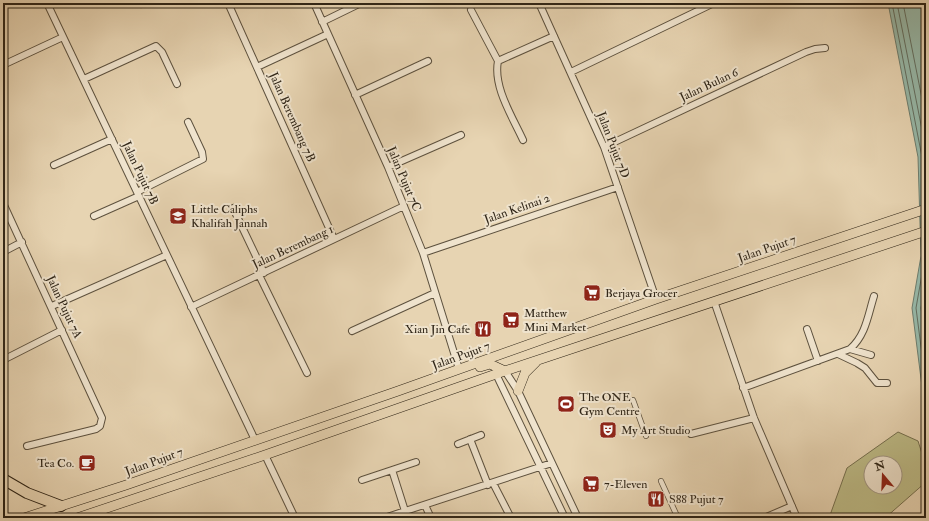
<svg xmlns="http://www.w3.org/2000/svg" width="929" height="521" font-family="'IM FELL Double Pica',serif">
	<rect width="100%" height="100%" fill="#e7d4b2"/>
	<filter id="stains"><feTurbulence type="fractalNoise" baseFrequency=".005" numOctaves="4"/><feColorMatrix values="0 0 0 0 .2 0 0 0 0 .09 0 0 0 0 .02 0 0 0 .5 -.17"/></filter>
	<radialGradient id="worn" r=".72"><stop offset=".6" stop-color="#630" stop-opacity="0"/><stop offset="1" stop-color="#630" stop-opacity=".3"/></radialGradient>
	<path fill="#bdbb87" stroke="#76704f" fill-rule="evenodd" d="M898,432L918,441L926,466V482L885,518H829L847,468ZM871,463H895V487H871Z"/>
	<path fill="#97b8a8" stroke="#6d7d6e" d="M888,3H926V418L912,308L921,256L918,157Z"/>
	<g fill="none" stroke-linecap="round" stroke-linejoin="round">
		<path stroke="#636e60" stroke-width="1" d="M892,3L922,157L924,204
			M897,3L926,150
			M903,3L926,119
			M925,237V257L916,308L926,386
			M926,280L921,308L926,346"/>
		<g stroke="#5d513e" stroke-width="6">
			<path id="pedestrian" d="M633,400L646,436
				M661,481L677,516"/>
		</g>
		<g stroke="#5d513e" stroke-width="8">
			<path id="minor" d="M47,3L255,440
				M140,3L141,4
				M228,3L334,239
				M314,3L388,167L423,253L459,369
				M539,3L604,147L656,299
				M471,10L498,61C493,87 512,116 523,140
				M322,22L361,3
				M498,61L554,36
				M3,65L63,37
				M257,67L328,34
				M571,72L714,3
				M84,79L156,46L162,52L177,84
				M355,95L428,61
				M604,147L806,52L815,49L825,48
				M54,165L112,139
				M388,167L461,135
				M137,192L203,159L202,152L188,122
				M3,203L102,418L100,426L96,429L27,446
				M233,208L264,273
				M94,216L139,196
				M3,252L22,242
				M423,253L618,187
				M259,275L307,373
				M714,301L754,418L797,518
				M52,306L167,255
				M191,307L404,206
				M807,329L818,361
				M352,331L435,293
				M850,349L871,355
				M838,354L857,363L865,368L877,383H887
				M3,360L62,330
				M505,371L518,391L578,518
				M496,374L565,518
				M743,388L850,349C866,335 868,315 874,296
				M691,434L754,418
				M470,439L488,485
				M458,444L481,435
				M265,455L295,518
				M362,480L392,470
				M493,483L511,518
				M425,505L431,518
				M405,511L392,470L416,462
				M384,518L552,463
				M764,518L792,506"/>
		</g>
		<g stroke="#2f2517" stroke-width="10">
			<path id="primary" d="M480,367L490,364L505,371
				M518,391L525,373L536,362
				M24,518L126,485L398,391L656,299L926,209
				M77,518L265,455L496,374L926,231"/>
		</g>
		<g stroke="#2f2517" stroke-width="12">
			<path id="trunk" d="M3,479L27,493L61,506"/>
		</g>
		<use href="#pedestrian" stroke="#efe3cd" stroke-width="4.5"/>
		<use href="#minor" stroke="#efe3cd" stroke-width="6"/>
		<use href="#primary" stroke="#e7d4b2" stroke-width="9"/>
		<use href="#trunk" stroke="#e7d4b2" stroke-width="10"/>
	</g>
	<defs>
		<g id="school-square" transform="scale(0.9)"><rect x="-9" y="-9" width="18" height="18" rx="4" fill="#8f2418" stroke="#efe3cd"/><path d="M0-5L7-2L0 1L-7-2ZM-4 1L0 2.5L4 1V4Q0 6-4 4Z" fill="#fff"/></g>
		<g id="supermarket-square" transform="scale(0.9)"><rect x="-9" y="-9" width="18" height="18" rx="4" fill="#8f2418" stroke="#efe3cd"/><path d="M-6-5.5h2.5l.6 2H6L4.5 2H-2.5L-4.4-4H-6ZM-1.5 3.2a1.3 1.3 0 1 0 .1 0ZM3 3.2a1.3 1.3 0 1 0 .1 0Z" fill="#fff"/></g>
		<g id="restaurant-square" transform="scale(0.9)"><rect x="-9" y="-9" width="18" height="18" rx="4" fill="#8f2418" stroke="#efe3cd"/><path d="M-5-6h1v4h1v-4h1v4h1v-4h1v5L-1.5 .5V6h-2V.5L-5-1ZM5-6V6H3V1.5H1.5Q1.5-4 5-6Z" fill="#fff"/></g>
		<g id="stadium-square" transform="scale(0.9)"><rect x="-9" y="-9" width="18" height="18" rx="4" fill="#8f2418" stroke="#efe3cd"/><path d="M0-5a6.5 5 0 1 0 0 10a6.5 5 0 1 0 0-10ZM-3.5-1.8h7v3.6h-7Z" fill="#fff"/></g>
		<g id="theatre-square" transform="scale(0.9)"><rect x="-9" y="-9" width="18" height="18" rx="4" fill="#8f2418" stroke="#efe3cd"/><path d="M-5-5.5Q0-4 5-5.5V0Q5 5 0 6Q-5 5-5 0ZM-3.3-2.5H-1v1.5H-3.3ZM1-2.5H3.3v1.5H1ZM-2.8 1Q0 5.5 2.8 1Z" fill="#fff"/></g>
		<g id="cafe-square" transform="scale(0.9)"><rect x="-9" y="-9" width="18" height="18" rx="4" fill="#8f2418" stroke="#efe3cd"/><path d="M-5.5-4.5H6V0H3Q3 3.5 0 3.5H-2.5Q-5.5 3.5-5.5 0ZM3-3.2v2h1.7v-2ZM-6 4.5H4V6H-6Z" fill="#fff"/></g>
	</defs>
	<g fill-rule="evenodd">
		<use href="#school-square" x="178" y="216"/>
		<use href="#supermarket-square" x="592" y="293"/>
		<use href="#supermarket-square" x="511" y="320"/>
		<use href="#restaurant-square" x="483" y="329"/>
		<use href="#stadium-square" x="566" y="404"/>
		<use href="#theatre-square" x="608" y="430"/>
		<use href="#cafe-square" x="87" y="463"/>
		<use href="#supermarket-square" x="591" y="484"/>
		<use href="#restaurant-square" x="656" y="499"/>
	</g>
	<g text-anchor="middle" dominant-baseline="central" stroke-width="4" stroke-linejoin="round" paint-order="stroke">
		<g font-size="12" fill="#2f2517" stroke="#efe3cd">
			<text transform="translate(709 85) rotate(-25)">Jalan Bulan 6</text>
			<text transform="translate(292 117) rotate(66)">Jalan Berembang 7B</text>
			<text transform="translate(613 145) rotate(69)">Jalan Pujut 7D</text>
			<text transform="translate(140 173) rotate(65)">Jalan Pujut 7B</text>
			<text transform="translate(404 179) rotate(67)">Jalan Pujut 7C</text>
			<text transform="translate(517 209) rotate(-19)">Jalan Kelinai 2</text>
			<text transform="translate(293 247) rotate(-25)">Jalan Berembang 1</text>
			<text transform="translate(767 249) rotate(-19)">Jalan Pujut 7</text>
			<text transform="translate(64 307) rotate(65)">Jalan Pujut 7A</text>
			<text transform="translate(461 356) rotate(-20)">Jalan Pujut 7</text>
			<text transform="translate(154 462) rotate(-20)">Jalan Pujut 7</text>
		</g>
		<g font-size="12" fill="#2f2517" stroke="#efe3cd" text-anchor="start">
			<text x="191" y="209">Little Caliphs<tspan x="191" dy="14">Khalifah Jannah</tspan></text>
			<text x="605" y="293">Berjaya Grocer</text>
			<text x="524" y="313">Matthew<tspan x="524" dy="14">Mini Market</tspan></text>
			<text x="470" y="329" text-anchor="end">Xian Jin Cafe</text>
			<text x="579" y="397">The ONE<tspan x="579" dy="14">Gym Centre</tspan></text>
			<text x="621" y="430">My Art Studio</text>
			<text x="74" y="463" text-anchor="end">Tea Co.</text>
			<text x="604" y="484">7-Eleven</text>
			<text x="669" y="499">S88 Pujut 7</text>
		</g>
	</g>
	<rect width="929" height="521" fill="none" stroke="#e7d4b2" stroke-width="16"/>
	<rect x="4" y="4" width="921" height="513" fill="none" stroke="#2f2517" stroke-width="2"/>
	<rect x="8" y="8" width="913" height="505" fill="none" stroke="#2f2517"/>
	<g transform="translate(883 475) rotate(341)"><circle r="19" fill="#efe3cd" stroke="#a29784"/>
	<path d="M0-3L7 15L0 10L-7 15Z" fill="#8f2418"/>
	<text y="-6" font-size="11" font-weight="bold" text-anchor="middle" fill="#2f2517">N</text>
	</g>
	<rect width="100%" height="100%" filter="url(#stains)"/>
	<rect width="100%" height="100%" fill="url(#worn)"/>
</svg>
